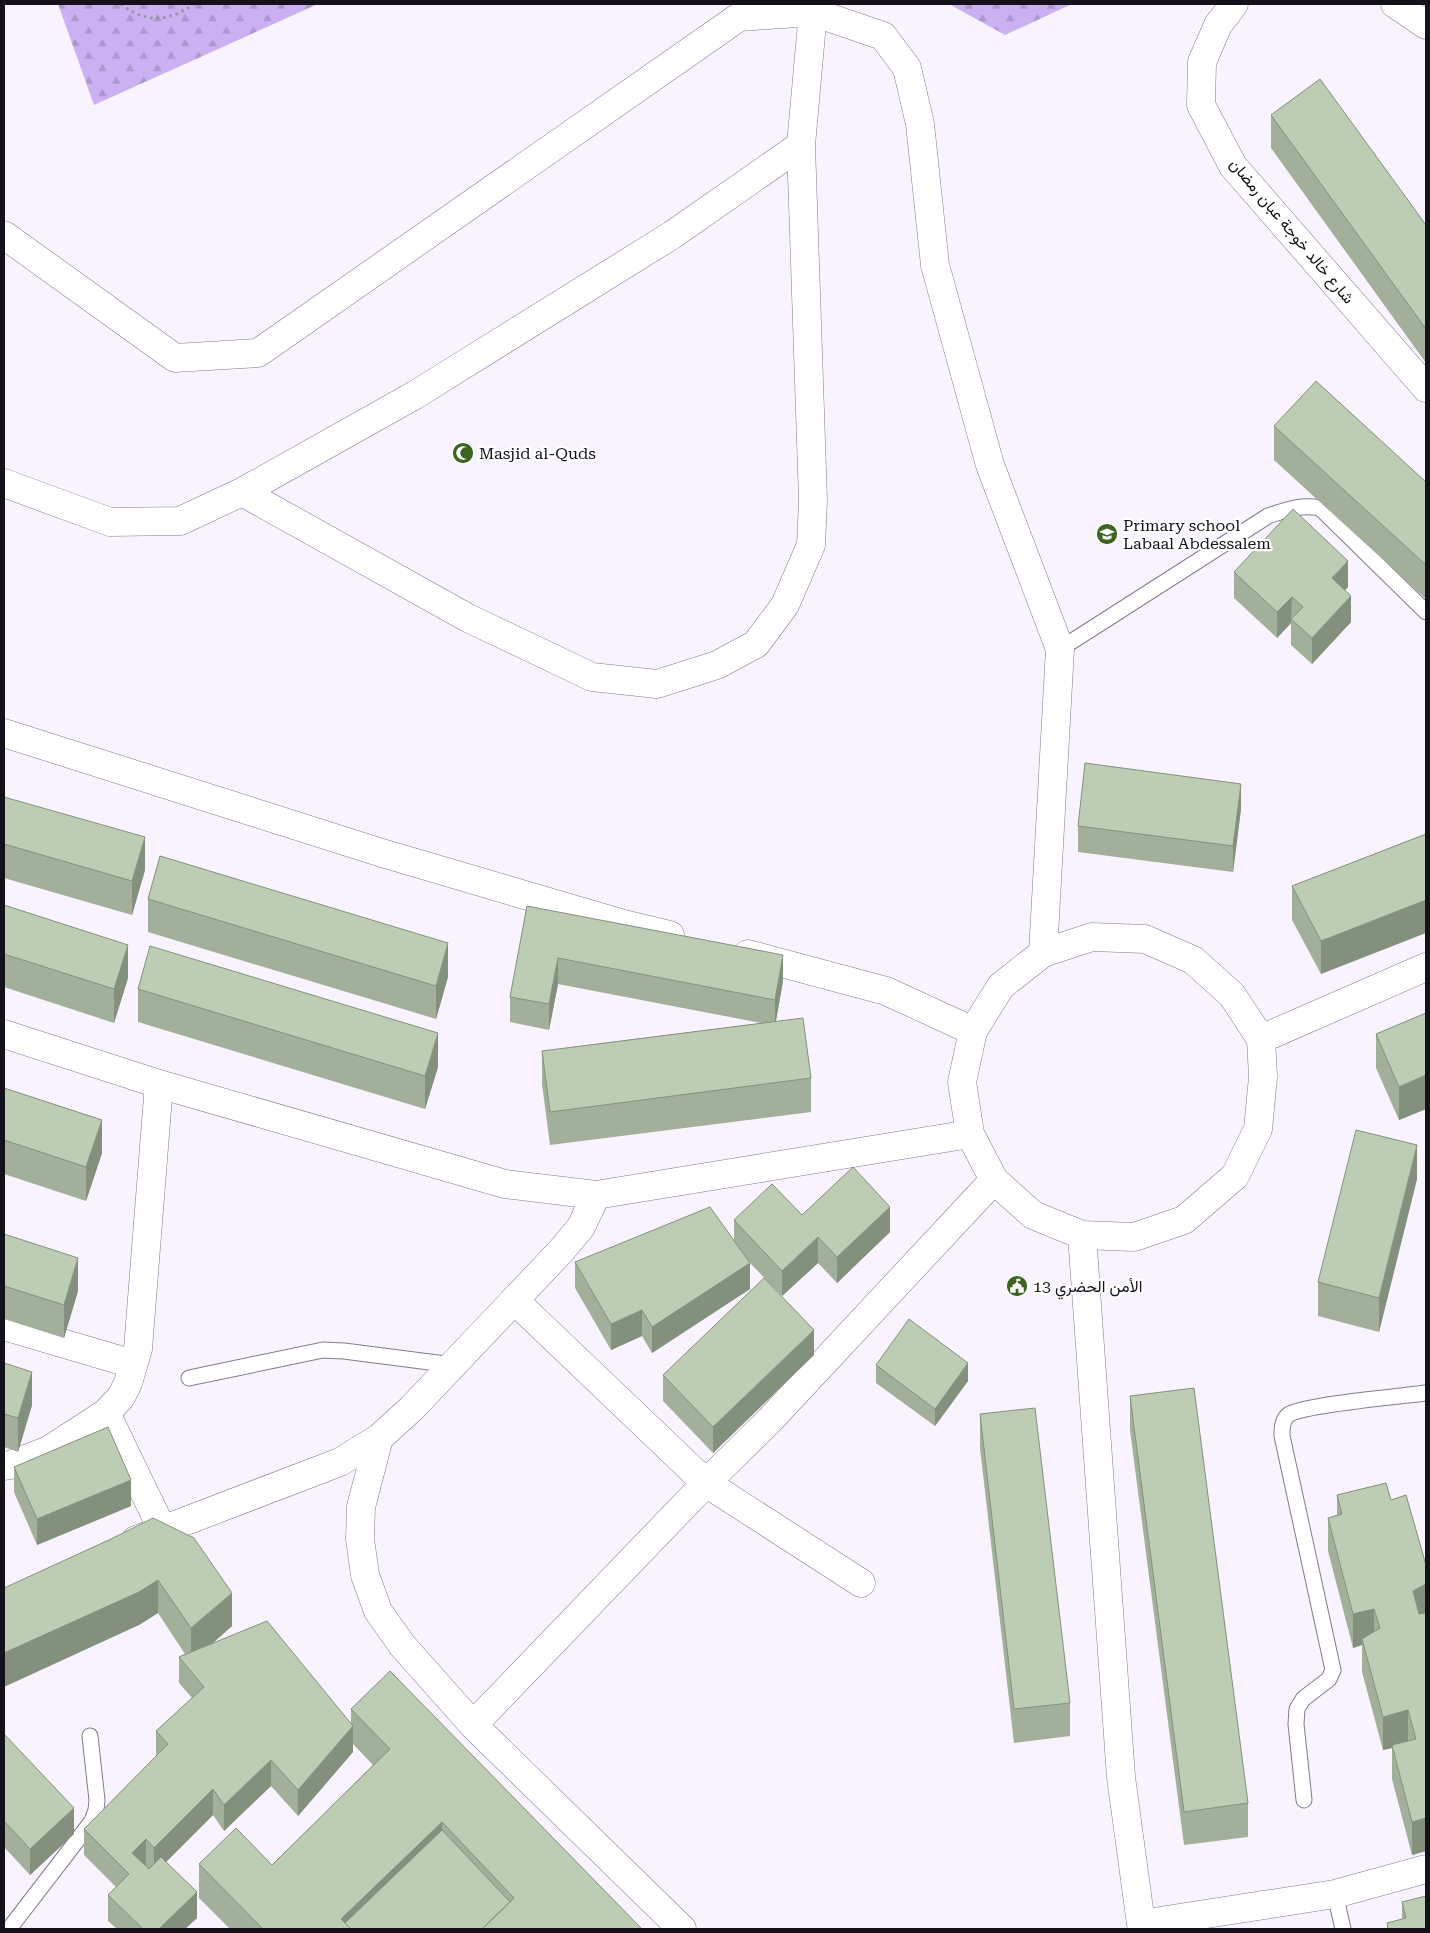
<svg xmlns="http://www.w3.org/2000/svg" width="1430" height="1933" font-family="'Roboto Serif',Vazirmatn,serif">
	<defs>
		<pattern id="forest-firs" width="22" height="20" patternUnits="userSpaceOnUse" patternTransform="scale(1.25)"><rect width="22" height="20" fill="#ccb1f2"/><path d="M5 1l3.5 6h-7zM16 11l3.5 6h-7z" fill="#ae97cf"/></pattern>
	</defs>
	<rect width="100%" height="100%" fill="#f8f3ff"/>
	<path fill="url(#forest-firs)" d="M58,4H318L94,105Z
		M949,4H1072L1005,35Z"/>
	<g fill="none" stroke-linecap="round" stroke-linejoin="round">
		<g stroke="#847a93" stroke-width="17">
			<path id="lane" d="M1060,649L1268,516C1286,510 1301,504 1320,508L1426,612
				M189,1378L323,1350L344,1351L453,1365
				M1304,1800L1296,1724L1297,1709L1303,1699L1329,1679L1333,1670L1282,1436C1282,1428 1282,1421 1288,1415C1302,1405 1403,1396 1426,1393
				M1335,1894L1343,1929
				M9,1929L92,1821L96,1810L97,1800L90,1736"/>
		</g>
		<g stroke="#847a93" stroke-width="29">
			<path id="street" d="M1234,4L1218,25L1202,62L1201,105L1233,166L1426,388
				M1395,4L1426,25
				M4,235L175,358L258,353L739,17L813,12L883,36L907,68L920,124L935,265L990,465L1060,649L1043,953
				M4,483L110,522L180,521L242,492L468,618L592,677L657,684L717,665L756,644L785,605L811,545L813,500L801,145L813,12
				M242,492L415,395L672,235L801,145
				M4,733L382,853L620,923L670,935
				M748,954L886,991L973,1031
				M1082,1235L1121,1777L1141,1924L1335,1894L1426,1869
				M514,1300L706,1483L861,1583
				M4,1326L133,1364
				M106,1413L162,1529
				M379,1438L361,1507L360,1539L365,1575L378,1611L402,1645L473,1725L682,1929
				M4,1466L10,1465L49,1450L106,1413L121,1397L128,1383L138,1349L159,1084
				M136,1540L340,1462L379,1438L412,1408L560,1252L581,1227L596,1195
				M473,1725L706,1483L770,1420L994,1180"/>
		</g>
		<g stroke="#847a93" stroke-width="29">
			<path id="secondary" d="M1092,937L1145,939L1193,960L1232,995L1261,1039L1263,1077L1258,1129L1235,1176L1184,1220L1134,1237L1082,1235L1033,1215L994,1180L970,1134L962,1082L973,1031L1001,986L1043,953Z
				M4,1034L159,1084L505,1184L596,1195L970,1134
				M1261,1039L1426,967"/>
		</g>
		<path stroke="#99959f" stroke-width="3" stroke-dasharray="2.5 4" stroke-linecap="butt" d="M121,4C147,24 168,22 194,4"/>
		<use href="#lane" stroke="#fff" stroke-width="15"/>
		<use href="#street" stroke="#fff" stroke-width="28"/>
		<use href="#secondary" stroke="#fff" stroke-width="28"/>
	</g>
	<path fill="#a2b09b" d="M1271,115L1426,225V363L1271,148Z
		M1274,426L1426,482V599L1274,460Z
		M1234,572L1348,587L1345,590L1351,622L1312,664L1291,645V623L1277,638L1234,598Z
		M4,797L145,870L132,915L4,878Z
		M1241,809L1233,872L1078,852V826Z
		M1426,834L1321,974L1292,920V886Z
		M148,899L448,977L436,1019L148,932Z
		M4,905L128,978L114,1023L4,987Z
		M527,906L783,981L776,1021L811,1078V1112L550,1145L542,1084V1051L761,1023L558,984L549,1030L510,1022V997Z
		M138,989L438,1067L425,1109L138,1022Z
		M1426,1013V1109L1399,1120L1376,1068V1034Z
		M4,1088L102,1153L86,1201L4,1174Z
		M1417,1179L1379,1332L1318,1316V1282Z
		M802,1215L890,1232L837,1283L818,1263L782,1296L749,1262L750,1289L652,1353L642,1336L611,1350L575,1288V1262L734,1240V1220Z
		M4,1234L78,1291L64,1338L4,1319Z
		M814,1355L713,1453L663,1401V1375Z
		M4,1363L32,1405L18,1452L4,1447Z
		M876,1365L968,1381L935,1426L876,1383Z
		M1130,1396L1248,1803V1837L1184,1845L1130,1430Z
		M980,1414L1070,1703V1736L1014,1743L980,1448Z
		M14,1467L131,1506L37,1545L14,1492Z
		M1337,1495L1391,1500L1426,1565V1851L1412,1855L1392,1779V1748L1383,1750L1362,1672V1645L1353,1648L1328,1551V1518L1337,1515Z
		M111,1539L232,1626L213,1643L351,1723V1709L642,1929H230L199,1898V1864L272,1865L373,1765L353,1744V1752L298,1816L271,1786L224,1831L213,1815L166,1862L197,1918L185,1929H117L108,1921V1895L116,1887L84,1855V1829L156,1757V1731L192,1698L179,1683V1657L185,1654L158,1613L139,1625Z
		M4,1734L74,1834L30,1875L4,1847Z
		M1402,1902L1426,1929H1387V1923L1402,1919Z"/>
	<path fill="#84907e" d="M1348,561V587L1332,604V578Z
		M1351,596V622L1312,664V638Z
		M1292,597L1291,623L1277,638V612Z
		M1241,784V809L1233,872V846Z
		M145,837V870L132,915V881Z
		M1426,900V933L1321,974V941Z
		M448,943V977L436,1019V986Z
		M128,945V978L114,1023V989Z
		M783,955V981L775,1026V1000Z
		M558,958V984L549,1030V1004Z
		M438,1033V1067L425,1109V1076Z
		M1426,1075V1109L1399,1120V1087Z
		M102,1120V1153L86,1201V1167Z
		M1417,1145V1179L1379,1332V1298Z
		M890,1207V1232L837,1283V1257Z
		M818,1237V1263L782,1296V1271Z
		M78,1258V1291L64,1338V1305Z
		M750,1263V1289L652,1353V1327Z
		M642,1310V1336L611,1350V1324Z
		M814,1330V1355L713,1453V1427Z
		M968,1363V1381L935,1426V1409Z
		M32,1372V1405L18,1452V1418Z
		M131,1480V1506L37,1545V1519Z
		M158,1580V1613L139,1625L4,1687V1653Z
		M1426,1584V1618L1413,1624V1591Z
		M232,1593V1626L191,1662V1628Z
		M1374,1609V1642L1362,1639V1645L1353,1648V1614Z
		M1408,1710V1743L1392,1745V1748L1383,1750V1717Z
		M353,1726V1752L298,1816V1790Z
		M271,1760V1786L224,1831V1805Z
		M213,1789V1815L154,1874V1848Z
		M74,1808V1834L30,1875V1849Z
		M1426,1818V1851L1412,1855V1822Z
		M442,1822V1856L343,1929L341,1919Z
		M146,1839V1865L132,1879V1853Z
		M197,1892V1918L185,1929H159Z"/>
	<path fill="#bccdb4" stroke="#84907e" d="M1320,79L1426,225V329L1271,115Z
		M1316,381L1426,482V565L1274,426Z
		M1293,509L1348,561L1332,578L1351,596L1312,638L1291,619L1303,607L1292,597L1277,612L1234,572Z
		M1085,763L1241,784L1233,846L1078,826Z
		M4,797L145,837L132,881L4,844Z
		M1426,834V900L1321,941L1292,886Z
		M160,856L448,943L436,986L148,899Z
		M4,905L128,945L114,989L4,954Z
		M527,906L783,955L775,1000L558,958L549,1004L510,997Z
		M150,946L438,1033L425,1076L138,989Z
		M1426,1013V1075L1399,1087L1376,1034Z
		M803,1018L811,1078L550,1112L542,1051Z
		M4,1088L102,1120L86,1167L4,1140Z
		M1356,1130L1417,1145L1379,1298L1318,1282Z
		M853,1167L890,1207L837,1257L818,1237L782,1271L734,1220L772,1184L802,1215Z
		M710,1207L750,1263L652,1327L642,1310L611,1324L575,1262Z
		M4,1234L78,1258L64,1305L4,1286Z
		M764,1278L814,1330L713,1427L663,1375Z
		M909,1319L968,1363L935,1409L876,1365Z
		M4,1363L32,1372L18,1418L4,1414Z
		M1194,1388L1248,1803L1184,1812L1130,1396Z
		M1035,1408L1070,1703L1014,1709L980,1414Z
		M108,1427L131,1480L37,1519L14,1467Z
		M1386,1483L1391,1500L1406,1495L1426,1565V1584L1413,1591L1419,1614L1426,1613V1818L1412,1822L1392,1745L1416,1739L1408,1710L1383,1717L1362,1639L1380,1628L1374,1609L1353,1614L1328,1518L1342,1514L1337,1495Z
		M153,1518L194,1538L232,1593L191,1628L158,1580L139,1592L4,1653V1588L111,1539Z
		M267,1621L353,1726L298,1790L271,1760L224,1805L213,1789L154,1848L146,1839L132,1853L149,1869L161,1857L197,1892L159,1929H143L108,1895L129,1874L84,1829L168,1744L156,1731L204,1687L179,1657Z
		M390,1671L642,1929H482L514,1898L442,1822L341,1919L351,1929H263L199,1864L236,1828L272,1865L390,1749L351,1709Z
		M4,1734L74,1808L30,1849L4,1821Z
		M442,1830L510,1902L482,1929H351L345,1923Z
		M1426,1896V1929H1388L1387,1923L1406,1918L1402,1902Z"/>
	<defs>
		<g id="mosque-disc" transform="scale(1.125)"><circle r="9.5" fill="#3d6521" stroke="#fff"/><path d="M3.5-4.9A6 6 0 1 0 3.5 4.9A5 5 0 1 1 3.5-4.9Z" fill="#fff"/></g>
		<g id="school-disc" transform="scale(1.125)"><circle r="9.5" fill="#3d6521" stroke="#fff"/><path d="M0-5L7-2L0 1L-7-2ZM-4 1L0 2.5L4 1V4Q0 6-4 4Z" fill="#fff"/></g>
		<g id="civic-disc" transform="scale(1.125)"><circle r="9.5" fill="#3d6521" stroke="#fff"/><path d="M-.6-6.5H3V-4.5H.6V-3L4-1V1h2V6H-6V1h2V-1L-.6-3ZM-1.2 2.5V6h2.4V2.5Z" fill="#fff"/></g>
	</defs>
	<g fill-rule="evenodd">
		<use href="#mosque-disc" x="463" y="453"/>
		<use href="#school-disc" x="1107" y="534"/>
		<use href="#civic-disc" x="1017" y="1286"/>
	</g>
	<g text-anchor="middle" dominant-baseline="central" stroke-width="4.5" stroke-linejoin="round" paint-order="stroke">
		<g font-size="16" fill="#14111a" stroke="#fff">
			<text transform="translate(1292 231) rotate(50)">شارع خالد خوجة عبان رمضان</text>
		</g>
		<g font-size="16" fill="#14111a" stroke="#fff" text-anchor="start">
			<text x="479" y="453">Masjid al-Quds</text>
			<text x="1123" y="525">Primary school<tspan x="1123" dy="18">Labaal Abdessalem</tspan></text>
			<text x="1033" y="1286">الأمن الحضري 13</text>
		</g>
	</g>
	<rect width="1430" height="1933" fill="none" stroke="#14111a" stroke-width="10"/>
</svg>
